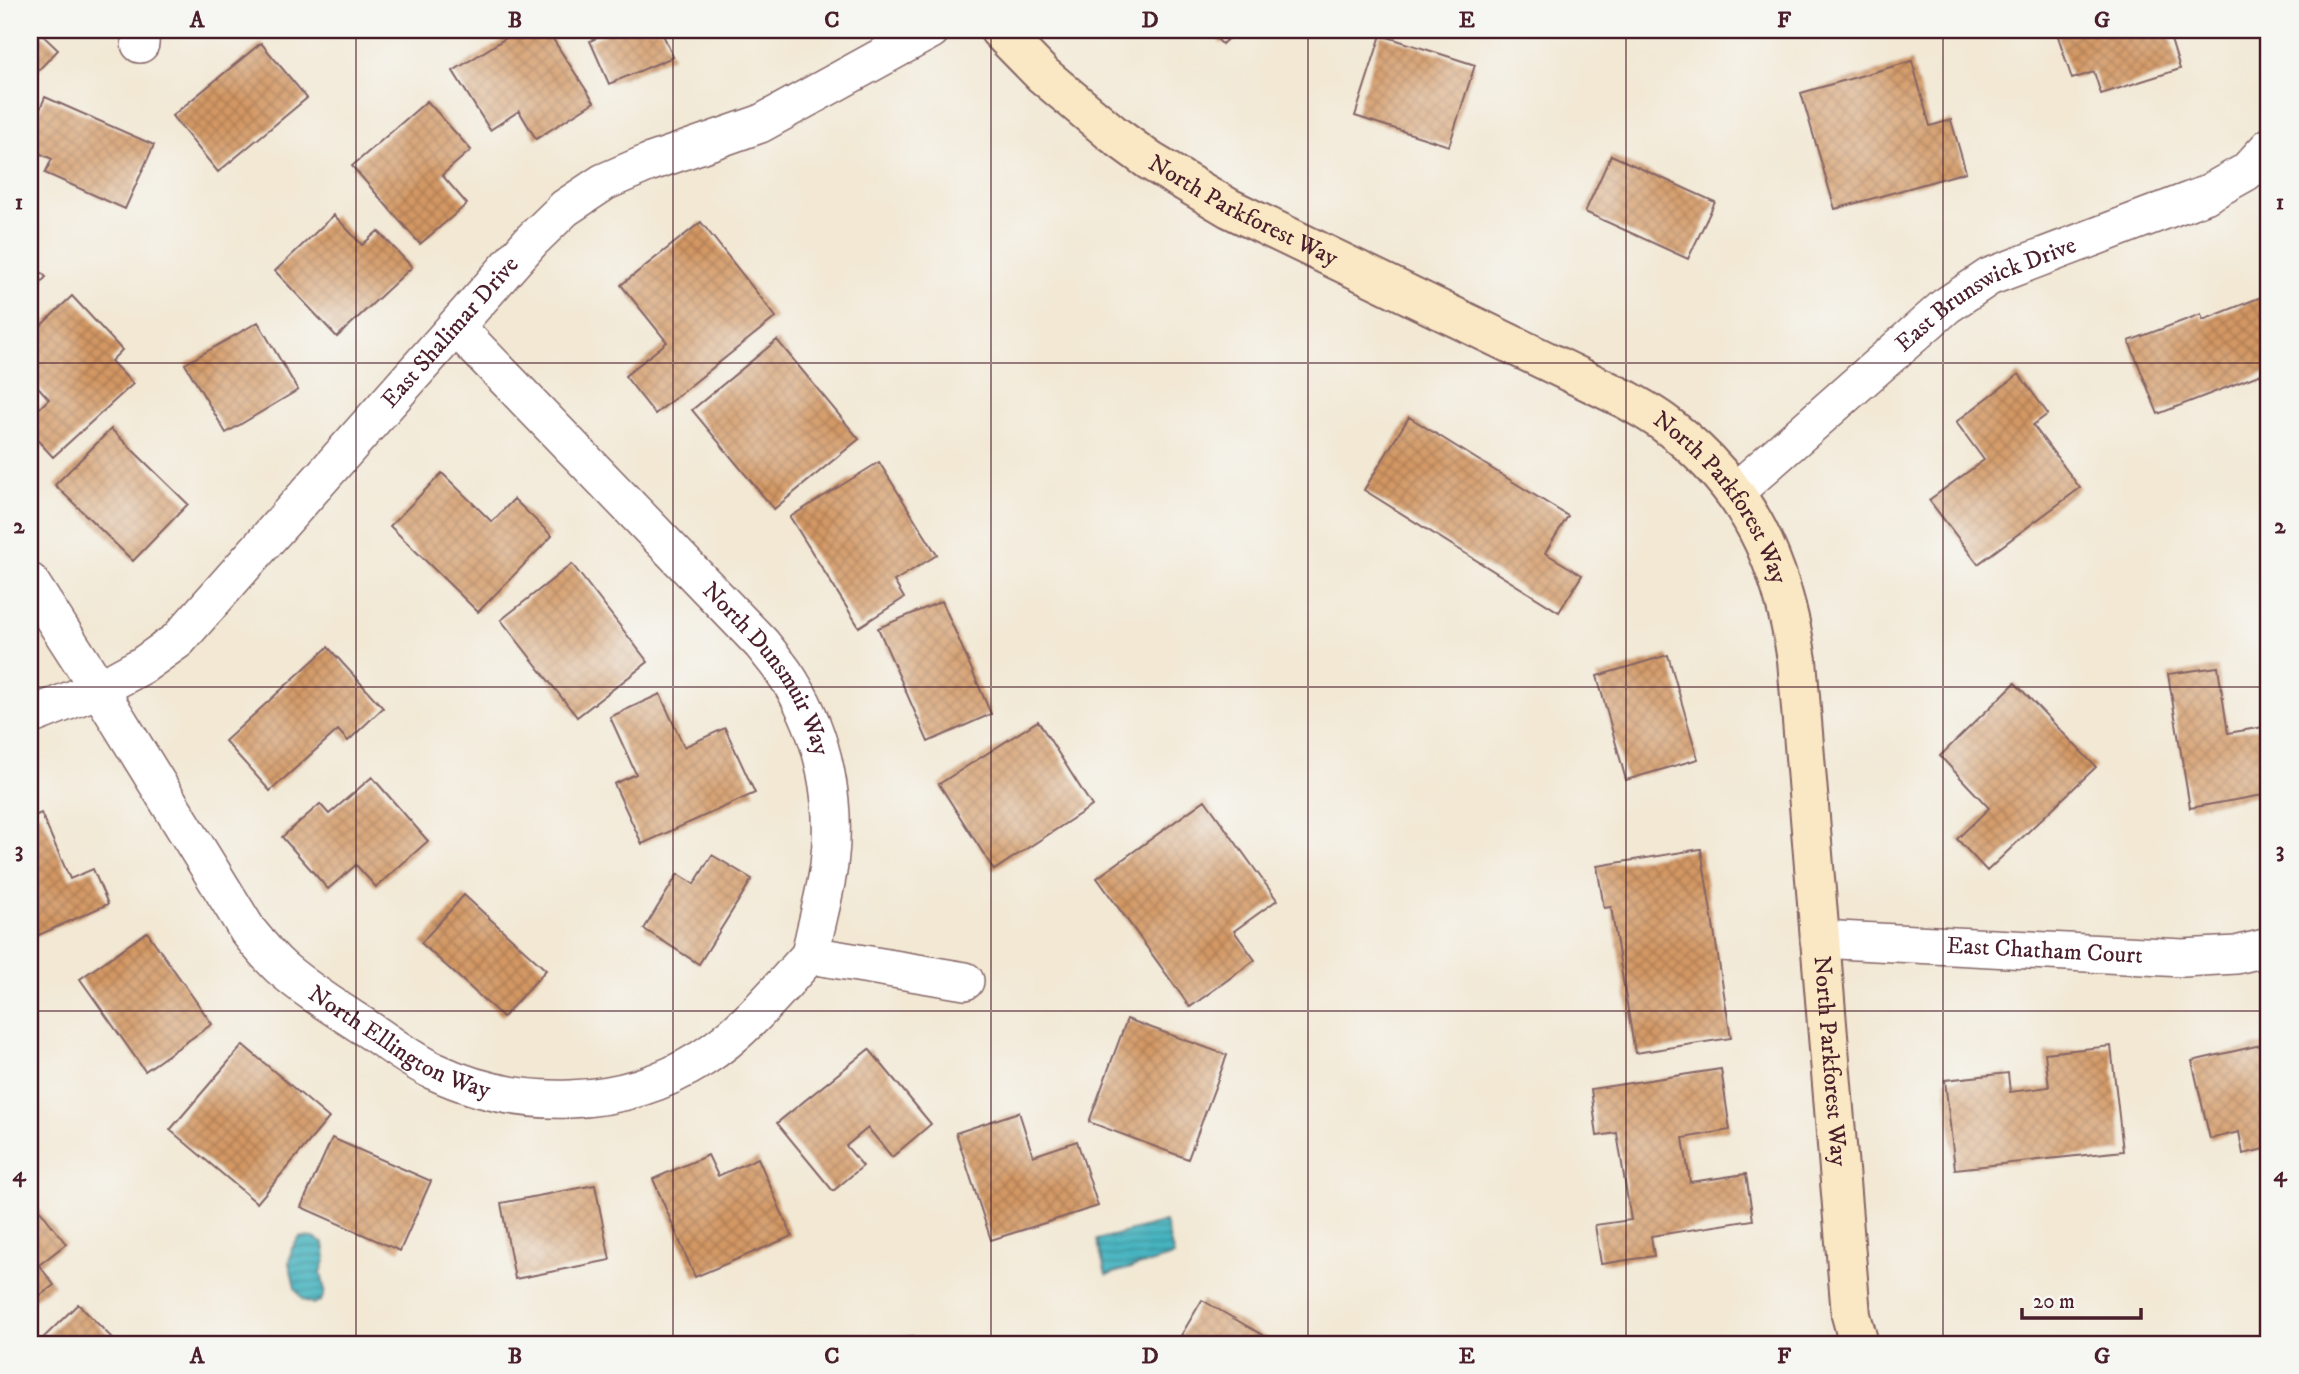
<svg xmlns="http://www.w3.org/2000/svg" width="2299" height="1374" font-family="'IM FELL DW Pica',serif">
	<defs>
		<pattern id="water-rules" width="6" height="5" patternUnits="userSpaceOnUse" patternTransform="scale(1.75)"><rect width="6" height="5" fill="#45b3bf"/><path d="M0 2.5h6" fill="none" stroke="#3c919b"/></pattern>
		<pattern id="building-cross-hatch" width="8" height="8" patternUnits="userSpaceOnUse" patternTransform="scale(1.75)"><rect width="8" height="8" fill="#d39864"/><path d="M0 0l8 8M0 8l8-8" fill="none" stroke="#ad7b53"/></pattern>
	</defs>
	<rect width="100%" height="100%" fill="#f6f6f2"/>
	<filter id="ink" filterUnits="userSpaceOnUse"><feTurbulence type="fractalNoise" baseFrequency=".0143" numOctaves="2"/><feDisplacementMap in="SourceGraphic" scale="14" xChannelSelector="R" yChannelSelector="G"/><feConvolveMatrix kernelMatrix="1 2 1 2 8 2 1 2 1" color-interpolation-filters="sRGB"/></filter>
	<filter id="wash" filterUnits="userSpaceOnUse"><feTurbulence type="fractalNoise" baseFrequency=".00686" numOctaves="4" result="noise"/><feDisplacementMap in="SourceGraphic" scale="28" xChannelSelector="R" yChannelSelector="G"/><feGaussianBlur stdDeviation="1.57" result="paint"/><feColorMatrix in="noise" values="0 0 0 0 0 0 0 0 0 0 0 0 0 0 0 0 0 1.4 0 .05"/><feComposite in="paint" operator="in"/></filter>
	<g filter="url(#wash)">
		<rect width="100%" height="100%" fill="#f2e8d4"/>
		<path fill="url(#water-rules)" stroke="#486975" stroke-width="2" d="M1165,1222L1174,1256L1106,1275L1097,1240Z
			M300,1237L314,1238L324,1244L326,1258L321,1272L325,1291L321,1301L313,1304L303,1300L295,1288L289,1263L292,1248Z"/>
		<g id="blocks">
			<path fill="url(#building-cross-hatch)" d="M30,30H37L58,50L30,79Z
				M519,30H547L594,102L536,139L519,111L490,130L453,71Z
				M603,30H661L673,57L609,84L590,41L605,34Z
				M1208,30H1237L1222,44Z
				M2056,30H2168L2180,69L2101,94L2094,72L2072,79Z
				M1381,35L1475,65L1449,146L1355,116Z
				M261,43L307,98L218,172L172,116Z
				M1912,61L1930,126L1951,120L1966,172L1835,209L1801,93Z
				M45,97L154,145L125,209L45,173L52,159L30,149V133Z
				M427,101L471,150L442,175L467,204L420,244L352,166Z
				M1611,155L1715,202L1688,259L1585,212Z
				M334,215L362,245L378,231L412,267L337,337L275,271Z
				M701,222L776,317L655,414L625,376L667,342L621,285Z
				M30,262L46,277L30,295Z
				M2269,294V371L2158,414L2129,341L2201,314L2203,320Z
				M72,296L122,350L111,361L133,384L53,457L30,432V417L49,399L30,378V336Z
				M258,322L298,390L226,433L185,364Z
				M777,340L859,439L774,509L692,410Z
				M2019,374L2048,414L2033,425L2080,488L1978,564L1929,500L1984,460L1956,422Z
				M1409,417L1568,516L1545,553L1582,575L1559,612L1364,490Z
				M111,429L188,504L133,561L55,485Z
				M879,462L937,555L894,581L904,598L859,627L790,517Z
				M442,473L492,522L514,499L552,536L478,612L390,526Z
				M572,564L648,662L577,717L501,620Z
				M942,601L991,714L928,742L878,628Z
				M328,647L383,708L348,741L338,730L270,791L225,741Z
				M1668,655L1698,759L1626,780L1597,676Z
				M2218,667L2228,733L2269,726V794L2190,808L2168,674Z
				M2015,683L2096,767L1987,871L1957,839L1989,808L1940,756Z
				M660,694L684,747L725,728L755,793L642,844L614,784L636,774L610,717Z
				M1038,721L1092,806L994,870L939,784Z
				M372,777L428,841L376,887L356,865L328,889L282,837L320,804L329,814Z
				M1205,800L1277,900L1234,931L1255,960L1190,1007L1097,878Z
				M41,813L70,879L93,869L108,904L30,939V818Z
				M1701,849L1731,1038L1635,1053L1611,907L1604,908L1597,866Z
				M712,855L752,879L699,964L644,929L678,874L694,884Z
				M464,895L546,970L503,1017L421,943Z
				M147,932L212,1024L145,1071L80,979Z
				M1127,1019L1227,1055L1188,1159L1089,1122Z
				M2269,1043V1148L2243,1154L2239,1132L2210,1139L2192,1061Z
				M243,1045L329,1118L257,1203L170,1130Z
				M2111,1046L2123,1151L1955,1169L1945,1080L2008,1073L2010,1092L2049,1087L2045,1053Z
				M869,1049L931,1124L892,1157L868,1128L846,1146L863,1166L833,1191L777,1123Z
				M1721,1069L1730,1130L1683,1138L1690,1182L1746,1174L1753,1220L1651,1236L1654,1256L1601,1264L1595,1225L1631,1220L1617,1133L1597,1136L1591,1089Z
				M1019,1112L1033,1156L1077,1141L1098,1206L991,1240L956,1133Z
				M332,1138L431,1181L400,1251L301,1207Z
				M708,1155L718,1176L758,1158L792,1236L695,1277L653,1179Z
				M595,1185L610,1260L515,1279L501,1203Z
				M30,1197L66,1244L39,1265L54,1285L30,1303Z
				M1202,1300L1278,1344H1176Z
				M78,1304L118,1344H37Z
				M913,1336L916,1344H883L882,1343Z"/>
		</g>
	</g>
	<g filter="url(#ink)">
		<use href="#blocks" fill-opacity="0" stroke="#856566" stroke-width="2"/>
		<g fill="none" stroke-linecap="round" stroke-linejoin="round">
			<g stroke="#856566" stroke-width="40">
				<g id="street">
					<path d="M140,44L141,30"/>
					<path id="s1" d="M456,327L762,644C772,657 783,669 791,683C824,736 837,803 829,865C825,895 816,925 810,955"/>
					<path id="s2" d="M1735,492L1946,306L1989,277L2205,195L2246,172L2269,147"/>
					<path id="s3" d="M30,582L99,689L248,931C258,943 268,956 280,967C306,990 337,1009 366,1028C388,1042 410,1060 434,1071C519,1111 622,1110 703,1058C745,1031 777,991 810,955"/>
					<path id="s4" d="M30,716L99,689L143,665L178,640L532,240L565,208L604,182L648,163L760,124L931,30"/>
					<path id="s5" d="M1819,939L2183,958L2236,955L2269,947"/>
					<path d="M810,955L965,981"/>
				</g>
			</g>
			<g stroke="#856566" stroke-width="42">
				<g id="secondary">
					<path id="s6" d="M999,30L1043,75L1113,134L1150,161L1229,208L1627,400C1641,408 1656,416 1668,426C1749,488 1782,562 1797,660L1851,1315L1859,1344"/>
				</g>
			</g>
			<use href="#street" stroke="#fff" stroke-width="37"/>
			<use href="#secondary" stroke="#fae7c3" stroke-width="38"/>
		</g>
	</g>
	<path fill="none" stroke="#4a1f2b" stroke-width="2" stroke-opacity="0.55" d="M356,30V1344M673,30V1344M991,30V1344M1308,30V1344M1626,30V1344M1943,30V1344M30,363H2269M30,687H2269M30,1011H2269"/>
	<g text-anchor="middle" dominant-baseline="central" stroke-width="5" stroke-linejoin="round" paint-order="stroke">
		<g font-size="24" fill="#4a1f2b" stroke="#f6f6f2">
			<text stroke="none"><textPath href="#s6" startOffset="306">North Parkforest Way</textPath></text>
			<text stroke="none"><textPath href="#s2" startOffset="322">East Brunswick Drive</textPath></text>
			<text stroke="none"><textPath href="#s4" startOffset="578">East Shalimar Drive</textPath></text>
			<text stroke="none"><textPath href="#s6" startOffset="873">North Parkforest Way</textPath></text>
			<text stroke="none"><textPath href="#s1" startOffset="464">North Dunsmuir Way</textPath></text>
			<text stroke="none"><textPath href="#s5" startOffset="226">East Chatham Court</textPath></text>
			<text stroke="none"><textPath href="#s3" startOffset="602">North Ellington Way</textPath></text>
			<text stroke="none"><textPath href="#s6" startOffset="1460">North Parkforest Way</textPath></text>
		</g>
	</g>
	<rect width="2299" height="1374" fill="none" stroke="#f6f6f2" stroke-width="77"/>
	<path d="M2022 1308v10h119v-10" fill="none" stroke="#4a1f2b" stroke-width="3.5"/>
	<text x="2033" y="1308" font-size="21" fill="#4a1f2b" stroke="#f6f6f2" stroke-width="5" paint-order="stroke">20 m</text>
	<rect x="38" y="38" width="2222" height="1298" fill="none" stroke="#4a1f2b" stroke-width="2.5"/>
	<g font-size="23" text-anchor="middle" font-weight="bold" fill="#4a1f2b">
		<text x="197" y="27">A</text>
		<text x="515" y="27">B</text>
		<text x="832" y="27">C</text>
		<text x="1150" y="27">D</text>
		<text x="1467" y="27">E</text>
		<text x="1784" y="27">F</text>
		<text x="2102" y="27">G</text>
		<text x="19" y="209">1</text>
		<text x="2280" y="209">1</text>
		<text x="19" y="533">2</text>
		<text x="2280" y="533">2</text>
		<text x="19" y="857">3</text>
		<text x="2280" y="857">3</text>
		<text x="19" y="1181">4</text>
		<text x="2280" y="1181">4</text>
		<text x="197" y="1363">A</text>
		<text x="515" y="1363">B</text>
		<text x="832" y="1363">C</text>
		<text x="1150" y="1363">D</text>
		<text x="1467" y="1363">E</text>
		<text x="1784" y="1363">F</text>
		<text x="2102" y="1363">G</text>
	</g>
</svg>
